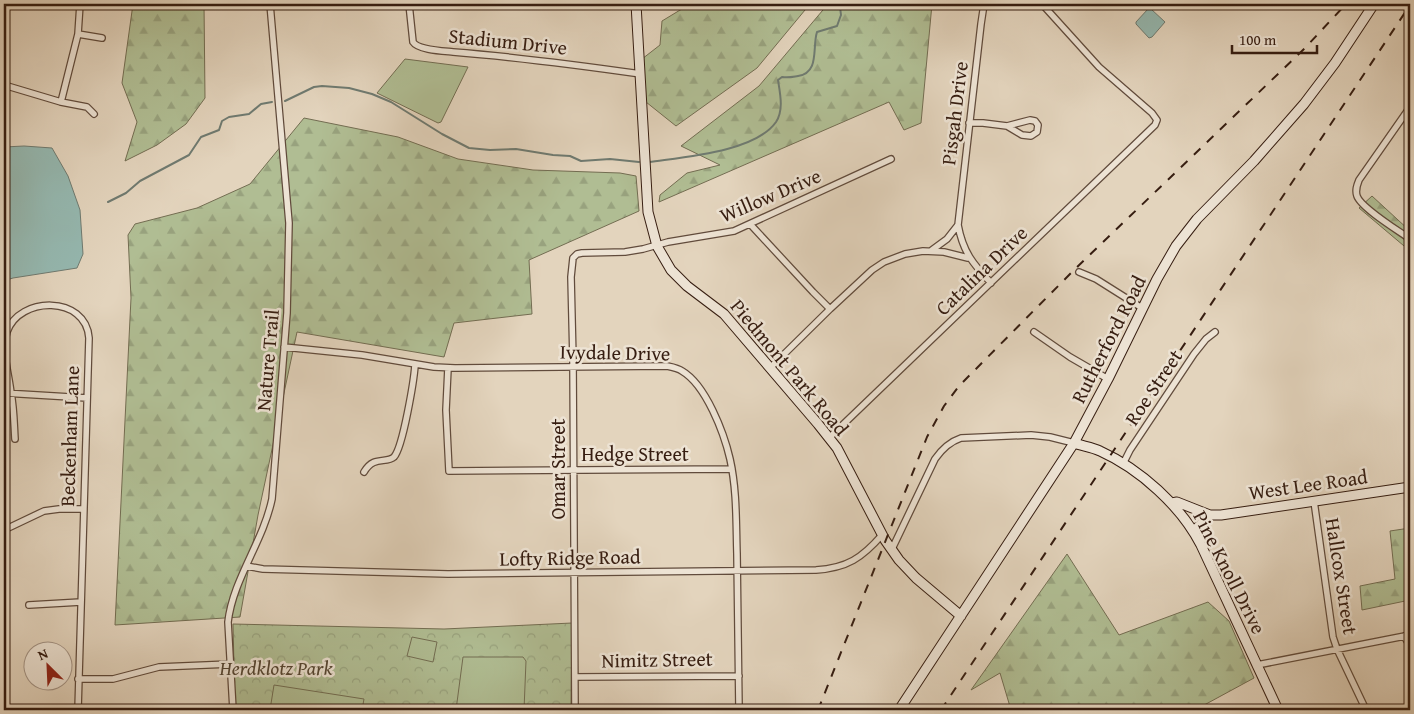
<svg xmlns="http://www.w3.org/2000/svg" width="1414" height="714" font-family="'Gentium Book Plus',serif">
	<defs>
		<pattern id="forest-firs" width="22" height="20" patternUnits="userSpaceOnUse" patternTransform="scale(1.25)"><rect width="22" height="20" fill="#b0bd93"/><path d="M5 1l3.5 6h-7zM16 11l3.5 6h-7z" fill="#98a27e"/></pattern>
		<pattern id="park-crowns" width="20" height="18" patternUnits="userSpaceOnUse" patternTransform="scale(1.25)"><rect width="20" height="18" fill="#b0bd93"/><path d="M2 6a3 3 0 1 1 6 0M12 15a3 3 0 1 1 6 0" fill="none" stroke="#98a27e"/></pattern>
	</defs>
	<rect width="100%" height="100%" fill="#e3d4bd"/>
	<filter id="stains"><feTurbulence type="fractalNoise" baseFrequency=".004" numOctaves="4"/><feColorMatrix values="0 0 0 0 .2 0 0 0 0 .09 0 0 0 0 .02 0 0 0 .5 -.17"/></filter>
	<radialGradient id="worn" r=".72"><stop offset=".6" stop-color="#630" stop-opacity="0"/><stop offset="1" stop-color="#630" stop-opacity=".3"/></radialGradient>
	<path fill="url(#forest-firs)" stroke="#736d52" d="M133,4H204L205,98L186,124L157,145L125,161L137,122L122,83Z
		M690,4H810L757,68L676,126L646,102L642,59L660,45L662,21Z
		M828,4H932L921,123L904,130L889,102L659,202L660,195L687,173L720,165L681,146L759,86Z
		M304,118L398,137L458,159L533,170L620,173L636,176L639,211L529,260L532,314L454,323L444,357L297,332L258,515L240,617L115,625L131,298L128,235L135,224L197,208L250,184Z
		M1372,196L1410,231V251L1359,208Z
		M1410,528V600L1362,610L1360,586L1395,579L1390,531Z
		M1067,554L1119,635L1208,602L1229,621L1254,678L1195,710H1011L1000,673L971,690Z"/>
	<path fill="url(#park-crowns)" stroke="#736d52" d="M572,623L571,710H235L233,624L444,629Z"/>
	<path fill="#b0bd93" stroke="#736d52" d="M405,59L468,67L441,122L438,123L377,93Z
		M412,637L437,642L433,662L407,656Z
		M463,657H523L526,661L524,710H456Z
		M274,685L364,699L362,710H270Z"/>
	<path fill="#95b8b0" stroke="#6f7a70" d="M1148,9H1151L1165,22L1152,37L1149,38L1136,24V22Z
		M24,146L52,148L68,176L80,210L83,254L77,268L13,278L4,281V147Z"/>
	<g fill="none" stroke-linecap="round" stroke-linejoin="round">
		<path stroke="#6f7a70" stroke-width="2" d="M285,101L314,87L322,86L349,88L372,94L391,102L442,134L469,148L490,150L516,149L553,155L570,156L581,161L610,159L639,162
			M649,162C683,157 755,152 776,122C784,110 780,93 778,80L782,77C789,78 792,77 798,76C820,73 812,47 817,32L837,26L841,15L840,7
			M108,202L126,193L140,181L189,155L201,137L219,130L222,121L229,117L249,114L261,104L272,102"/>
		<g stroke="#614b3c" stroke-width="8">
			<path id="street" d="M409,4L413,42C418,50 443,51 453,52C516,57 578,65 641,74
				M4,24L7,4
				M78,34L102,38
				M4,85L61,102L87,107L94,114
				M61,102L78,34L80,4
				M1410,107L1359,180C1357,185 1355,190 1357,196C1361,208 1399,231 1410,239
				M1030,120L1035,121L1038,125L1037,132L1031,136L1022,135L1007,126Z
				M969,123H983L1007,126
				M750,224L813,292L830,309
				M958,225C963,252 973,264 991,283
				M932,250L947,239L958,225L981,24L984,4
				M1079,272L1096,279L1142,308
				M1034,332L1070,357L1108,379
				M284,347L362,355L434,367L455,368L667,366C672,367 678,368 682,371C706,385 724,433 730,459C737,490 736,523 737,554C738,606 738,658 739,710
				M448,368L446,410L449,471L732,469
				M770,368L830,309L872,270L884,262L905,254L923,251L944,252L968,258
				M4,393L87,398
				M829,438L1155,125L1157,120L1152,113L1099,67L1042,4
				M15,439C14,423 14,408 11,393C9,374 1,350 7,332C19,296 86,295 89,338L78,710
				M1123,464L1130,450L1194,354L1206,339L1215,332
				M364,472C374,455 386,464 394,457C403,447 414,380 415,365
				M1314,501L1333,637L1337,649L1366,710
				M4,530L44,511L59,509H83
				M892,549L935,459C942,449 949,442 961,438L1031,435L1050,437L1074,443
				M246,566L263,569L448,574L816,570C847,568 862,558 882,535
				M29,605L81,602
				M1404,636L1410,646
				M1257,665L1410,635
				M575,677L739,676
				M78,679H113L159,667L230,664
				M233,710L228,622C233,579 263,542 272,499L287,313L289,223L270,4
				M575,710L573,360L571,277L573,258L577,254L582,253L625,252L643,249L668,242L734,231L891,159"/>
		</g>
		<g stroke="#361d11" stroke-width="11">
			<path id="secondary" d="M636,4L648,212L657,246L671,270L687,286L724,314L818,424L837,448L885,540L899,560L916,578L961,616
				M1074,443C1082,446 1092,447 1100,451C1140,469 1181,506 1201,545L1278,710
				M1172,503L1177,502L1210,515H1221L1410,487
				M1194,531L1210,515
				M899,710L1074,443L1108,379L1157,279L1176,246L1197,219L1254,161L1304,104L1335,63L1374,4"/>
		</g>
		<use href="#street" stroke="#ede3d4" stroke-width="5.5"/>
		<use href="#secondary" stroke="#ede3d4" stroke-width="9"/>
		<path stroke="#361d11" stroke-width="2" stroke-dasharray="9 9" stroke-linecap="butt" d="M818,710L927,437L944,406L959,386L1075,269L1305,48L1346,4
			M941,710L1410,5"/>
	</g>
	<g text-anchor="middle" dominant-baseline="central" stroke-width="5" stroke-linejoin="round" paint-order="stroke">
		<g font-size="20" fill="#361d11" stroke="#ede3d4">
			<text transform="translate(508 41) rotate(6)">Stadium Drive</text>
			<text transform="translate(954 113) rotate(-83)">Pisgah Drive</text>
			<text transform="translate(770 195) rotate(-23)">Willow Drive</text>
			<text transform="translate(981 270) rotate(-44)">Catalina Drive</text>
			<text transform="translate(1108 339) rotate(-63)">Rutherford Road</text>
			<text transform="translate(615 352) rotate(1)">Ivydale Drive</text>
			<text transform="translate(267 360) rotate(-85)">Nature Trail</text>
			<text transform="translate(790 367) rotate(50)">Piedmont Park Road</text>
			<text transform="translate(1153 387) rotate(-56)">Roe Street</text>
			<text transform="translate(69 436) rotate(-88)">Beckenham Lane</text>
			<text x="635" y="453">Hedge Street</text>
			<text transform="translate(557 469) rotate(-90)">Omar Street</text>
			<text transform="translate(1308 484) rotate(-8)">West Lee Road</text>
			<text transform="translate(570 557) rotate(-1)">Lofty Ridge Road</text>
			<text transform="translate(1230 572) rotate(63)">Pine Knoll Drive</text>
			<text transform="translate(1342 576) rotate(81)">Hallcox Street</text>
			<text transform="translate(657 659) rotate(-1)">Nimitz Street</text>
		</g>
		<g font-size="20" font-style="italic" fill="#544532" stroke="#ede3d4">
			<text x="276" y="667">Herdklotz Park</text>
		</g>
	</g>
	<rect width="1414" height="714" fill="none" stroke="#e3d4bd" stroke-width="20"/>
	<rect x="5" y="5" width="1404" height="704" fill="none" stroke="#361d11" stroke-width="2.5"/>
	<rect x="10" y="10" width="1394" height="694" fill="none" stroke="#361d11"/>
	<g transform="translate(48 666) rotate(336)"><circle r="24" fill="#ede3d4" stroke="#a49486"/>
	<path d="M0-4L9 19L0 12L-9 19Z" fill="#8f2418"/>
	<text y="-8" font-size="14" font-weight="bold" text-anchor="middle" fill="#361d11">N</text>
	</g>
	<path d="M1232 45v8h85v-8" fill="none" stroke="#361d11" stroke-width="2.5"/>
	<text x="1239" y="45" font-size="15" fill="#361d11" stroke="#ede3d4" stroke-width="4" paint-order="stroke">100 m</text>
	<rect width="100%" height="100%" filter="url(#stains)"/>
	<rect width="100%" height="100%" fill="url(#worn)"/>
</svg>
